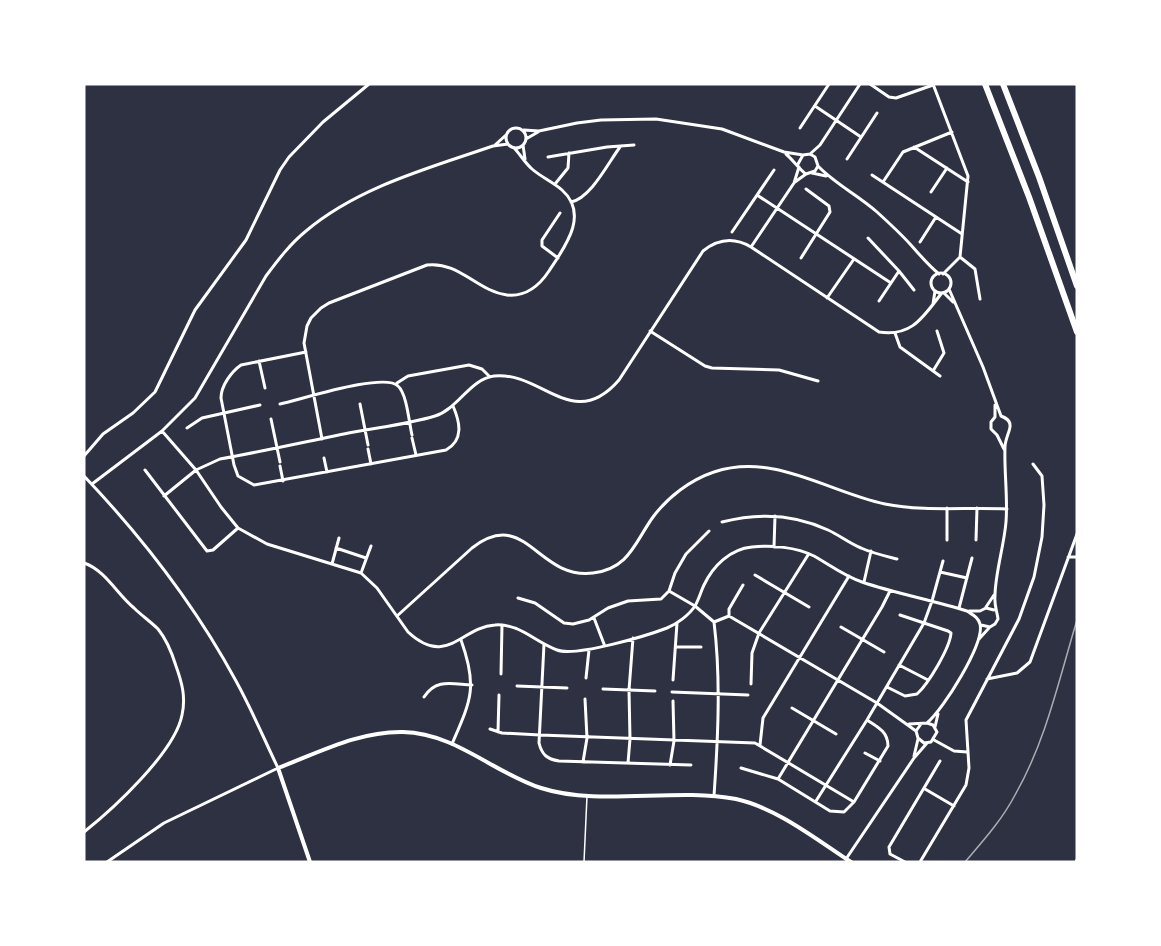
<svg xmlns="http://www.w3.org/2000/svg" width="1161" height="946" font-family="Montserrat,sans-serif">
	<rect width="100%" height="100%" fill="#2d3142"/>
	<g fill="none" stroke-linecap="round" stroke-linejoin="round">
		<path stroke="#fff" stroke-width="1.5" d="M584,862L587,796"/>
		<path stroke="#fff" stroke-width="3" d="M870,84L889,97L896,98L933,85
			M933,84L968,176L960,257L943,274
			M815,106L861,137
			M506 138a10 10 0 1 1 20 0a10 10 0 1 1-20 0Z
			M800,128L829,84
			M524,130L539,131L577,123L601,120L656,119L722,129L784,152L803,155
			M526,139L538,132
			M495,145L506,135
			M523,145L525,159
			M914,147L968,182
			M786,154C792,159 801,171 806,174L815,171L818,166L815,157L810,154L803,155L798,164
			M810,154L820,145L860,84
			M548,157L607,147L634,145
			M847,159L877,113
			M818,166C835,184 858,195 877,212C888,222 900,233 910,244C920,255 928,265 939,274
			M812,173L826,176
			M872,175L962,234
			M795,182L806,174
			M883,182L903,152L952,132
			M555,184L568,168L569,153
			M931,192L947,168
			M757,195L891,283
			M571,202C591,198 608,163 620,147
			M732,232L774,170
			M868,238L899,271L914,290
			M920,242L936,217
			M751,247L794,183L799,167
			M960,257L975,269L980,299
			M558,258L542,246V240L560,213
			M801,258L830,212L829,206L806,189
			M931 283a10 10 0 1 1 20 0a10 10 0 1 1-20 0Z
			M949,289L983,367L1001,416C1006,418 1010,420 1010,425C1011,429 1005,439 1005,447C1004,472 1008,497 1006,522C1004,546 995,574 995,596C994,605 997,611 998,619L995,624L990,627L981,625
			M944,293L953,302
			M827,298L854,259
			M879,301L899,271
			M933,304L935,291
			M650,331L705,366L712,368L779,370L818,381
			M895,333L900,347L940,376
			M306,352L241,365C231,372 221,386 221,398L234,465L238,476L254,485L446,450C464,440 460,422 453,406
			M259,361L265,388
			M933,371L944,353L937,331
			M397,383L408,376L469,365L482,369L490,377
			M280,404C300,400 384,372 398,386C407,394 409,423 412,435
			M360,404L368,445
			M995,405V417L991,422V429L997,435L1004,449
			M271,419L280,462
			M187,428L202,418L260,405
			M162,431L196,470L221,507L238,528L267,544L361,573L377,588L408,632C447,668 461,627 495,625C519,623 535,642 557,650C576,657 646,636 667,628C677,624 689,615 695,606C699,599 701,591 704,585C713,566 730,549 752,547C772,545 796,547 814,556C830,565 844,576 862,582C897,594 933,600 967,611C973,615 978,617 980,624C985,643 943,710 927,723
			M412,438L416,455
			M322,439L304,343L307,326L311,318L321,308L329,303L427,265C459,261 477,291 507,295C525,297 539,286 549,271C564,248 590,215 562,190C553,182 541,177 532,169C525,163 520,154 514,148
			M368,449L371,464
			M84,456L103,434L133,413L155,392L195,310L246,240L280,170L289,157L323,122L369,84
			M324,458L327,472
			M280,466L283,481
			M145,470L207,551L213,550L238,528
			M84,476C142,537 196,607 236,681C252,710 264,739 278,768L164,823L107,862
			M92,484L162,431L195,398L266,276C278,260 290,244 306,231C358,187 429,168 493,146L508,144
			M164,496L196,470L220,459C265,451 309,441 354,432C381,427 409,424 435,416C458,409 470,379 494,376C542,371 573,433 619,380L703,251C718,239 734,237 751,247L879,332C912,337 923,317 941,294
			M722,522C757,513 794,514 828,530C839,535 849,543 861,548C872,553 885,556 897,559
			M947,540V508
			M976,540L977,508
			M774,547L775,516
			M336,548L366,558
			M1068,557H1077
			M84,563C105,570 117,594 134,608C141,615 151,622 158,629C167,640 172,653 176,666C182,683 186,697 182,715C175,752 113,809 84,832
			M332,564L339,538
			M940,572L967,578
			M361,573L371,546
			M755,575L809,607
			M864,582L871,551
			M669,591L695,606L714,622C721,679 718,738 714,796
			M518,598L535,603L564,623L573,624L589,620L608,608L628,601L661,599L669,591L675,573L686,554L709,531
			M986,607L994,595
			M959,608L972,558
			M969,611H980L986,608L994,610
			M397,616L472,548C526,506 537,580 593,573C629,569 635,542 653,517C668,497 690,480 714,472C774,452 828,492 885,504C924,512 967,507 1007,509
			M729,616V609L743,585
			M594,618L604,644
			M714,622L729,616L877,703L916,731
			M841,627L884,652
			M979,639L989,628
			M544,644L539,743C542,755 547,759 559,761L691,765
			M676,647H701
			M899,665L928,680
			M501,674L502,625
			M586,678L589,650
			M987,679L1017,673L1030,662L1077,534
			M673,680L677,623
			M751,684L752,653L759,633L808,555
			M517,686L567,688
			M887,687L905,696L917,694C928,684 950,648 951,633L948,631L900,615
			M603,689L655,691
			M672,692L748,695
			M424,697C436,678 452,684 472,685
			M792,708L836,734
			M909,724L927,723L933,725L937,732L931,742L924,743L918,738L916,731L921,724
			M935,727L938,714
			M490,729L502,733L540,735L755,743L854,802
			M498,732L499,695
			M934,740L954,751L967,752
			M452,744C471,700 478,687 461,640
			M760,745L763,718L849,576
			M865,753L880,761
			M914,756L918,739
			M583,762L587,738L585,699
			M628,763L630,739L629,690L633,638
			M670,765L674,741L673,701
			M741,768L778,779L830,811L844,812L854,802L888,746C888,732 878,727 867,720
			M778,779L882,607L890,591
			M925,789L954,806
			M816,801L867,720L924,623L932,601L943,561
			M846,859L914,758L927,743
			M905,862L890,854L889,847L940,761
			M920,862L966,785L969,768L966,720L1019,619L1034,577L1042,537L1044,505L1042,476L1033,464
			M1076,862L1077,860"/>
		<path stroke="#fff" stroke-width="4" d="M310,862L278,768C318,753 359,731 403,732C455,733 494,773 541,788C600,807 674,787 736,799C777,808 817,840 851,862"/>
		<path stroke="#fff" stroke-width="6" d="M985,84L1029,197L1077,332
			M1003,84L1039,177L1077,286"/>
		<path stroke="#abadb3" stroke-width="1.5" d="M965,862C983,841 1002,820 1015,795C1046,741 1059,679 1077,620"/>
	</g>
	<rect width="1161" height="946" fill="none" stroke="#ffffff" stroke-width="171"/>
</svg>
